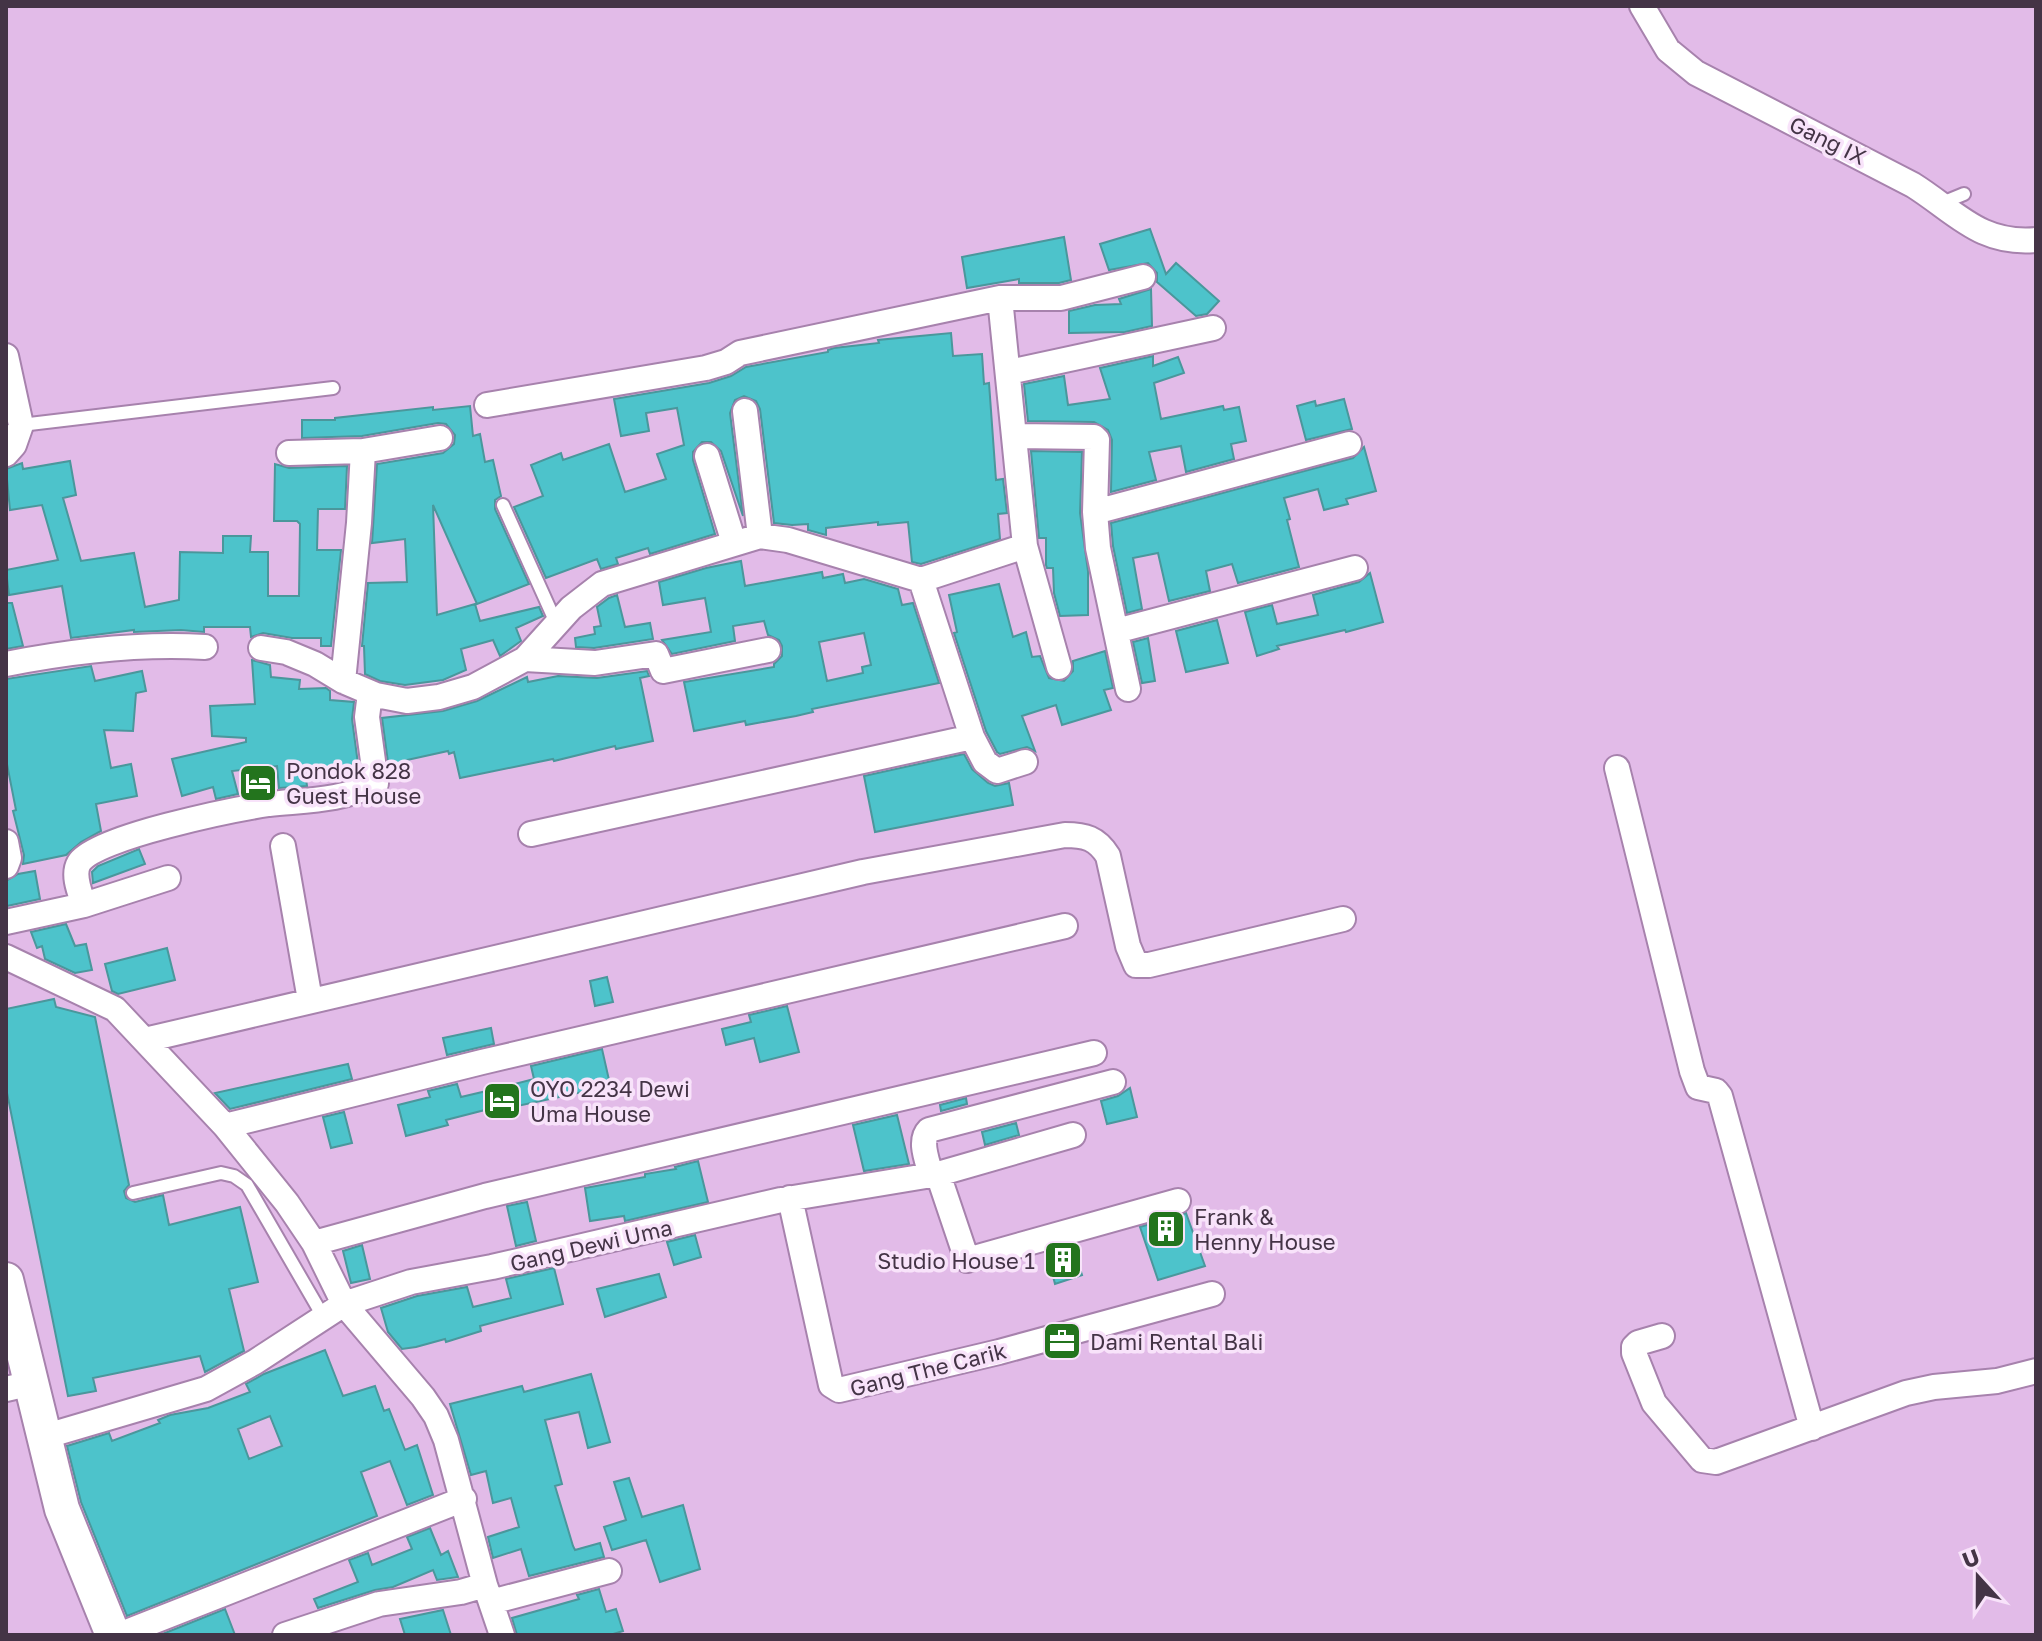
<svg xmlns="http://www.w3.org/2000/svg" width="2042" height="1641" font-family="'Golos Text',sans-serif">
	<rect width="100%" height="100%" fill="#e2bbe8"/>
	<path fill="#4dc3cb" stroke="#4a979c" stroke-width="2" fill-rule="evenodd" d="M1150,229L1166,274L1176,263L1219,301L1207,314L1196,316L1157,282V273L1148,263L1109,270L1100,244Z
		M1064,237L1071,280L1059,283H1019V279L967,288L962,257Z
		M1151,289L1152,326L1125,332L1069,333V311L1095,305L1121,304L1119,299Z
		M951,333L953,356L982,354L984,384L989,383L996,480L1003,479L1007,513L998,514L1000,539L921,564L912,562L908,522L878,525V522L826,528V535L808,530V524L792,525L774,523L760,409L756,401L744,396L735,400L730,413L743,516L721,451L711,442H702L693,452V460L715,534L650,554L648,548L616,558L618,564L601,569L597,559L546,578L514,507L543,496L531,465L561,453L563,460L609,444L625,492L666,479L657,454L684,445L677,408L646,413L649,431L621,436L614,399L709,383L731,376L746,367L828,352V350L834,348L879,343L878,340Z
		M1153,356V366L1178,357L1184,373L1154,383L1161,419L1223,406L1224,410L1239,407L1246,441L1231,444L1234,459L1186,472L1181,446L1149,452L1156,480L1111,492L1112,440L1108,430L1094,422L1028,421L1024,384L1064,376L1068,405L1110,399L1100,368Z
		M1344,399L1352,429L1306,440L1297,406L1315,401L1316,406Z
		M470,406L473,436L480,434L485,462L493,460L501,496L495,500V509L529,584L477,604L433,505L437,615L475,604L480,621L539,607L543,616L516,628L521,641L500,656L493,640L461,649L466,670L443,680L405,685L380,681L365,674L364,646H362L368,583L407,582L405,539L372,543L377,464L443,453L454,444L455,435L446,424L438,423L362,436L302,438V420H335V418L433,407V410Z
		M1364,447L1376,491L1346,499L1348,504L1324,510L1318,489L1284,498L1290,519L1287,520L1299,567L1238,583L1232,564L1206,571L1210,591L1169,601L1158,553L1133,558L1142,609L1127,613L1113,546L1111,523L1353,458Z
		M1031,451L1082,452L1080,513L1088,571V615L1060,616L1054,593L1053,568H1047L1046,565V538H1039Z
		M70,461L76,495L63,498L81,561L134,553L145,607L179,600L180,552L223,553V536H251L250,552H268V596H299L300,524L297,521H274L275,464L289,468L347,466L345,509H318L317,550H341L331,646H321V638H292L263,633L251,637L250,627H204V632L181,630L134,632V630L71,638L62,586L9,595L6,570L58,560L42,505L10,510L6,469L22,463L23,469Z
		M741,561L745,586L822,572L823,578L843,574L845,583L864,579L898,589L902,605L913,603L939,683L812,709L813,712L796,716L746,725L745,721L694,731L684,682L774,667V664L782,656V646L779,640L768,635L764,621L733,626L735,641L672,654L662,640L711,632L705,598L663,605L659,582L706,568ZM864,633L871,665L862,667L863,673L827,681L819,642Z
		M1370,573L1383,622L1346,632L1345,630L1277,646L1279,649L1257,656L1245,612L1272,605L1277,624L1318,615L1313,595L1359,582Z
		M999,584L1013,637L1026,632L1032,657L1040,656L1049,678L1064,681L1073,671V661L1105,651L1113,688L1104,690L1111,710L1062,725L1056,705L1022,716L1035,751L1027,747L1000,754L997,752L986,731L954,633L957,632L949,595Z
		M617,595L625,627L650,623L653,639L594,648L576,647L575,638L595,634L594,627L601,626L597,607L609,598Z
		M6,603H12L23,646L6,649Z
		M1217,620L1228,663L1186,672L1176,631Z
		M1148,638L1155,681L1142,683L1133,642Z
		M252,660L270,665L271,677L300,680L299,689L326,688L330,691V700L354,702L352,719L358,764L305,771L307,786L279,788L277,766L232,771L238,794L216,799L213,787L182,796L172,759L246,742V738L212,736L210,706L255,704Z
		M91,666L95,681L142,671L146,691L136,693L133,731L104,730L111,768L131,764L137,796L96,804L101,831L81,842L66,855L23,864L24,855L13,811L16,810L6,759V679Z
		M647,671L649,676L640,678L653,741L616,749L615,746L554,761L553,759L460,778L454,752L449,754L448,751L407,760L410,773L390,777L382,718L443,711L477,701L527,677L528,682L558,676L597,678Z
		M964,754L972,769L988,783L995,786L1009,783L1013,805L875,832L864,776Z
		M139,849L145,864L93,883L92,872L98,866Z
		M35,871L40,899L7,906L6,881L18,874Z
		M66,924L75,946L86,944L92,970L75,973L45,959L42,946L37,948L31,932Z
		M167,948L175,980L118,994L112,991L105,964Z
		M607,977L613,1002L595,1006L590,981Z
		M54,999L56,1007L95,1017L129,1185L124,1191L126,1198L135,1202L163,1195L169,1225L240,1207L258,1282L229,1289L244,1351L205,1372L200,1356L93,1378L96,1391L68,1396L6,1088V1009Z
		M787,1006L799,1052L760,1062L754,1038L726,1045L722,1029L751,1022L749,1015Z
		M491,1028L494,1044L447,1055L443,1038Z
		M602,1049L609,1080L591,1084L592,1090L517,1106V1108L487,1116L485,1110L446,1120L448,1125L406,1136L398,1105L430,1097L428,1091L457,1084L461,1097L495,1089L534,1079L531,1066Z
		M348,1064L352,1079L230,1109L215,1093Z
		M1130,1088L1137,1117L1107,1124L1101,1101L1118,1096Z
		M966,1098L967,1104L941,1111L940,1105Z
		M344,1112L352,1143L331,1148L323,1117Z
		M897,1115L909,1164L864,1171L853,1125Z
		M1016,1123L1019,1135L985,1145L982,1132Z
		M698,1161L708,1202L625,1221L624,1216L590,1221L585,1188L645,1177V1174L676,1169L675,1167Z
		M527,1202L536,1241L516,1246L507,1206Z
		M1186,1213L1205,1266L1158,1280L1140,1227Z
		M695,1235L701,1257L674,1265L667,1242Z
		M362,1245L370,1279L351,1283L343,1251Z
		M1073,1246L1082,1275L1055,1284L1047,1253Z
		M554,1268L563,1304L480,1326L481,1331L446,1342L445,1339L416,1347L402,1349L388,1332L381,1308L417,1296L467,1287L473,1307L511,1298L506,1279Z
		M659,1274L666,1297L605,1317L597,1289Z
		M325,1350L343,1396L375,1386L384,1411L389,1409L405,1450L417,1445L433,1495L407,1505L390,1461L361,1472L377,1516L127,1616L81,1502L67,1446L109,1433L112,1441L160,1423L158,1420L170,1415L208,1408L250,1392L246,1384L264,1374ZM270,1416L282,1446L249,1459L238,1429Z
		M591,1374L610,1442L588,1448L579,1412L545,1420L562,1484L555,1486L573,1546L575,1550L600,1543L604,1557L529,1576L521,1549L493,1558L488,1537L519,1527L511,1498L493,1503L486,1471L471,1475L450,1404L522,1386L524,1392Z
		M629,1478L642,1517L683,1505L700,1569L660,1582L646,1540L612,1550L604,1527L626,1520L614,1482Z
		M430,1528L441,1555L448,1551L458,1577L437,1580L433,1570L393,1587L375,1590L318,1608L314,1599L358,1582L349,1560L368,1553L372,1565L412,1549L407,1537Z
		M599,1589L606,1612L616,1609L623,1631L610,1635H517L512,1618L579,1599L577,1595Z
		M225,1609L235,1635H160Z
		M443,1610L451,1635H405L400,1619Z"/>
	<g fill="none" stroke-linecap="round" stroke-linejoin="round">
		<g stroke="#a782ad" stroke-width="16">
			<path id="lane" d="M1942,203L1964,194
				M21,425L333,388
				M503,505L557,625
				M133,1193L221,1173L234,1176L247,1185L324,1318"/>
		</g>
		<g stroke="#a782ad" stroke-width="28">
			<path id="street" d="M1642,6L1668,50L1696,73L1913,185C1956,212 1980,245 2036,240
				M1000,298L1025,546L1059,667
				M6,356L21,425L14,445L6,454
				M1009,372L1213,328
				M487,405L706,368L726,362L740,353L1000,298H1061L1143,277
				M745,411L760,536
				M1015,436L1094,437L1097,440L1095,512L1098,548L1128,689
				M289,453L363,451L440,438
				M707,456L734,543
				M1095,512L1349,444
				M921,580L972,737L985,762L997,771L1025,762
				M921,580L1025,546
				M1116,631L1355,568
				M261,648L286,652L315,664L343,681L376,695L407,701L439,697L473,687L525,659L571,608L602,584L760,536L788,540L921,580
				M525,659L595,663L656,654L663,671L768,650
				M6,664C72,651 138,643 205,647
				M343,681L359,523L363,451
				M1617,768L1692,1071L1698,1087L1716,1091L1720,1096L1812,1428
				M531,834L972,737
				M6,842L9,858L6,866
				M283,846L310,1000
				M84,905L168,878
				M6,922L84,905C80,893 72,875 79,863C94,837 236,809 269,804C306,800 342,801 376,783L367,717L369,701L376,695
				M6,957L115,1009L225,1126L287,1203L314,1243L344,1304L423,1397L436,1416L446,1440L485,1585L502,1635
				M145,1040L863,872L1065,835C1085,835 1097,838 1108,856L1128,946L1136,965H1149L1343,919
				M225,1126L482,1062L1065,926
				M938,1174L967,1260L1178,1201
				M931,1175C928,1162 918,1141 929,1130L1113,1082
				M790,1198L831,1385L839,1390L999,1352L1212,1294
				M314,1243L485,1196L1094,1053
				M1662,1336L1638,1343L1634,1347V1353L1654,1403L1702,1460L1716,1462L1906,1393L1934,1387L1997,1381L2036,1371
				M6,1389L32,1383
				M43,1437L206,1389L255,1362L344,1304L411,1282L492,1267L781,1200L938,1174L1073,1135
				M491,1602L609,1571
				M119,1635L464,1499
				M285,1635L379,1604L461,1592L485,1585"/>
		</g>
		<g stroke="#a782ad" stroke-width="38">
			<path id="secondary" d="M6,1280L62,1509L113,1635"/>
		</g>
		<use href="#lane" stroke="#fff" stroke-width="12"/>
		<use href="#street" stroke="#fff" stroke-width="24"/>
		<use href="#secondary" stroke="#fff" stroke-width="34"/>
	</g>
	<defs>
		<g id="hotel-square" transform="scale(2)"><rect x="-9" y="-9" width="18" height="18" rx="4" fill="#23741d" stroke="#f8e3fa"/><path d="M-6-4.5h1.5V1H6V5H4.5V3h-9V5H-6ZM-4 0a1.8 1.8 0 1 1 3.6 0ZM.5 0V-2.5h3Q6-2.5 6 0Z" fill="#fff"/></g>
		<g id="building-square" transform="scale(2)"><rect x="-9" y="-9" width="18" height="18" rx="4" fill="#23741d" stroke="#f8e3fa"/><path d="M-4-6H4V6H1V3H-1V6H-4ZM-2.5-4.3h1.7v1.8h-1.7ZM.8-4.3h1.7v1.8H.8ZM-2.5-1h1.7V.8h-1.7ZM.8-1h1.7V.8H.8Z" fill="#fff"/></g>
		<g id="office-square" transform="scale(2)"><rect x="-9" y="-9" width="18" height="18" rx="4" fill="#23741d" stroke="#f8e3fa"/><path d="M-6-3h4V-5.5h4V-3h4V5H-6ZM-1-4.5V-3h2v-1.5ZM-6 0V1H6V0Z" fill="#fff"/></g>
	</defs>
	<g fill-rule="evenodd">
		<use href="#hotel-square" x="258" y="783"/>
		<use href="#hotel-square" x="502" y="1101"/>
		<use href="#building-square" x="1166" y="1229"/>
		<use href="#building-square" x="1063" y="1260"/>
		<use href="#office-square" x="1062" y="1341"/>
	</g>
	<g text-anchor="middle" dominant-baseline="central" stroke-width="7" stroke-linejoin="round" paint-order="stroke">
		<g font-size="22" fill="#443446" stroke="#f8e3fa">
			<text transform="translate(1828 140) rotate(26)">Gang IX</text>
			<text transform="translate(591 1245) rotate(-13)">Gang Dewi Uma</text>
			<text transform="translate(928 1369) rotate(-14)">Gang The Carik</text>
		</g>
		<g font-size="22" fill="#443446" stroke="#f8e3fa" text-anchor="start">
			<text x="286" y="770">Pondok 828<tspan x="286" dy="25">Guest House</tspan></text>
			<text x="530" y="1088">OYO 2234 Dewi<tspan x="530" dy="25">Uma House</tspan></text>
			<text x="1194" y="1216">Frank &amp;<tspan x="1194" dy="25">Henny House</tspan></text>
			<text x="1035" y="1260" text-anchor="end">Studio House 1</text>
			<text x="1090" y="1341">Dami Rental Bali</text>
		</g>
	</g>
	<rect width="2042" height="1641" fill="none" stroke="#443446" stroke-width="16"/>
	<g transform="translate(1978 1577) rotate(339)" stroke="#f8e3fa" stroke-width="6" paint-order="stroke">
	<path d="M0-6L14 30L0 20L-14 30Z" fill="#443446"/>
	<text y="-12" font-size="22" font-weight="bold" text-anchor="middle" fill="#443446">U</text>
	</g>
</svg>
